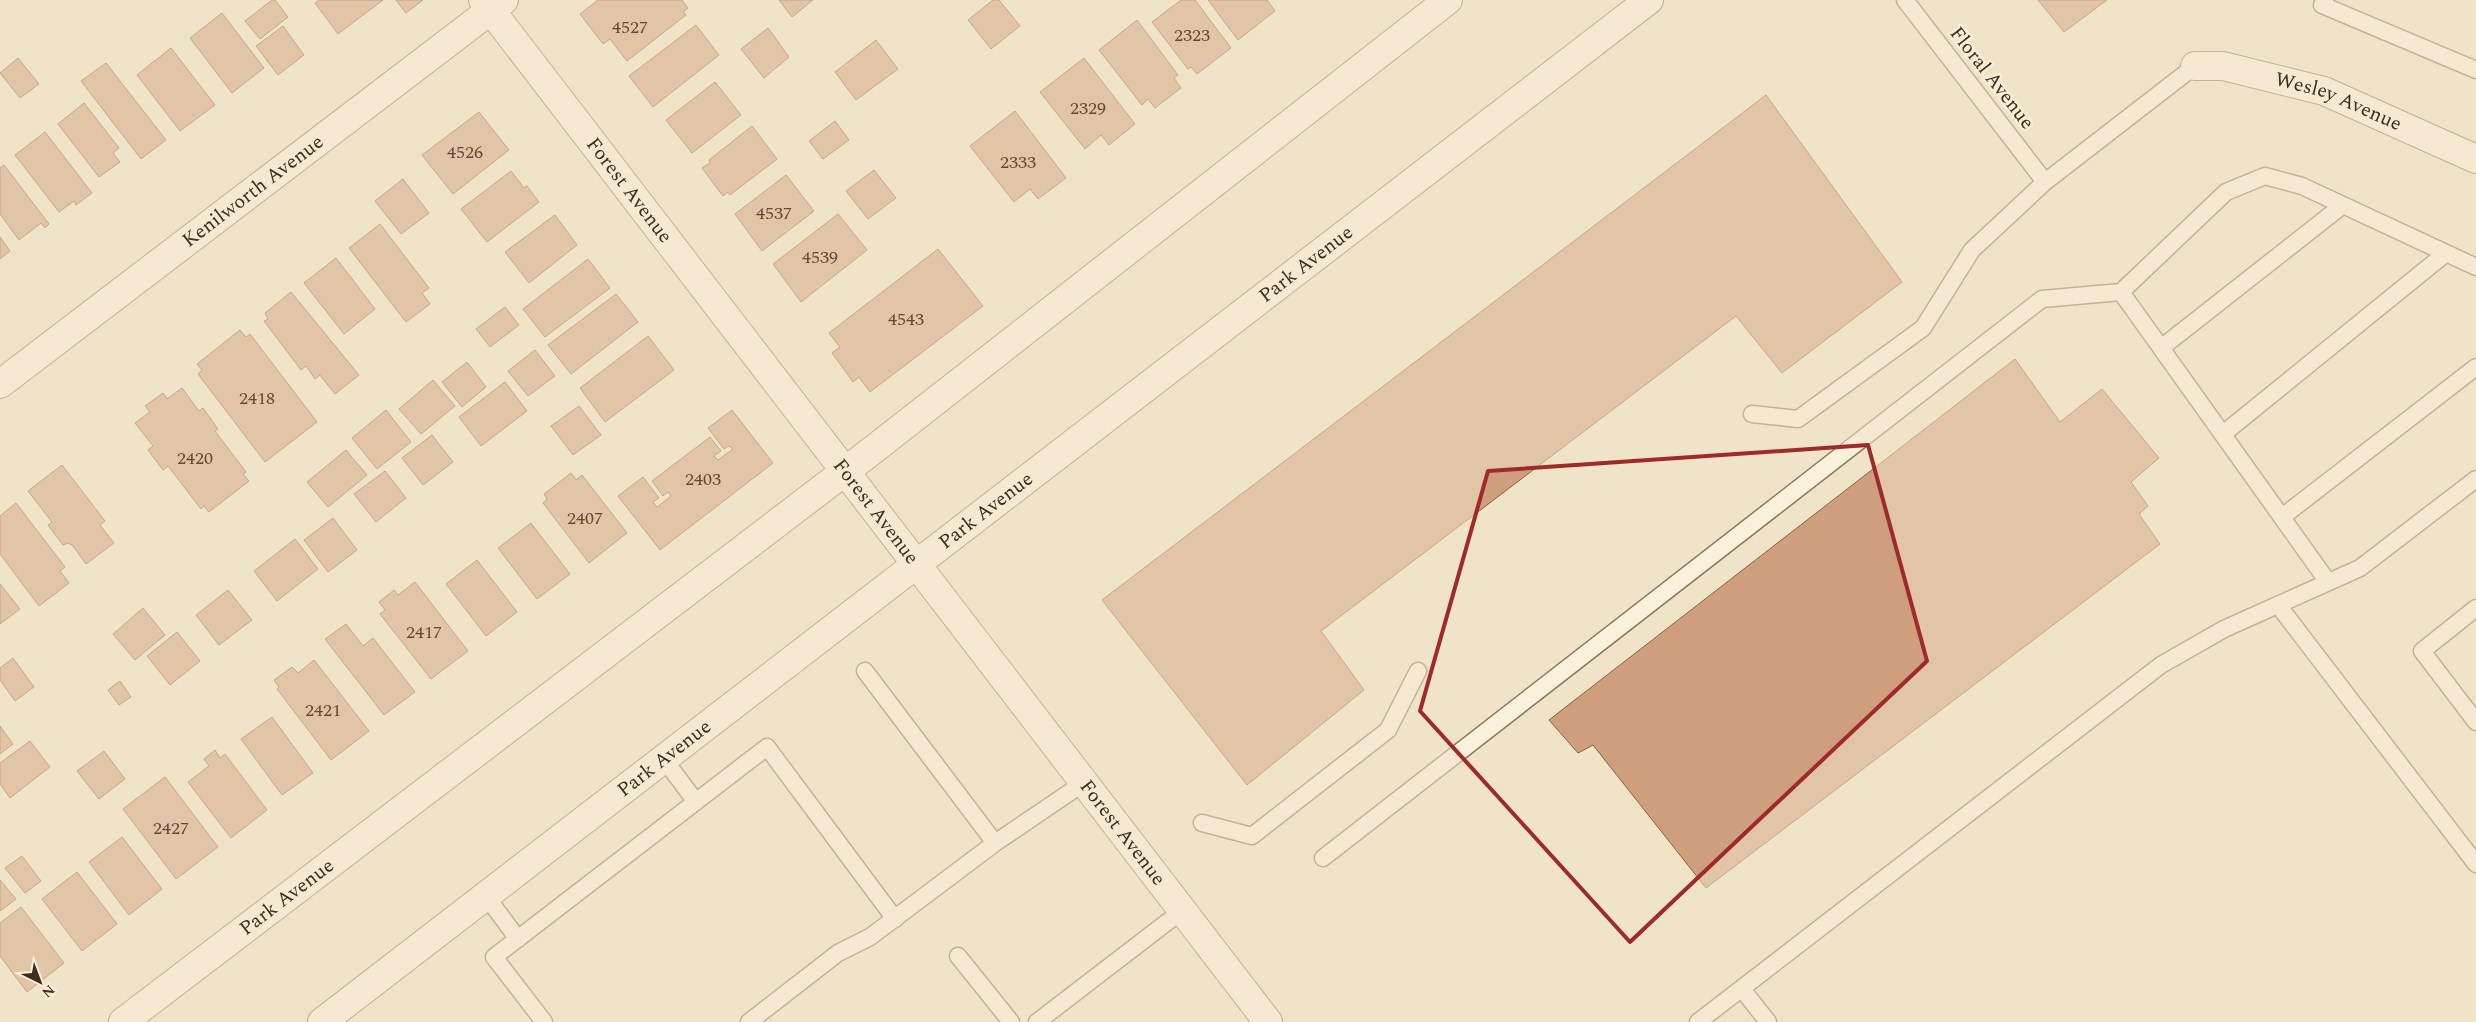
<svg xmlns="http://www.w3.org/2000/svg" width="2476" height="1022" font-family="Spectral,serif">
	<rect width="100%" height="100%" fill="#f0e4c8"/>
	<path fill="#cf9f7d" stroke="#8d5f41" d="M272,0H275L288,17L260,39L245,21Z
		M319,0H383L338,34L315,3Z
		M396,0H423L406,13Z
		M598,0H682L688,8L683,12L686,15L627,61L610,39L603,44L580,14Z
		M779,0H813L792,17Z
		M993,0H999L1020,26L991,49L968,20Z
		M1181,0H1195L1231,48L1197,74L1191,67L1188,69L1152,22Z
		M1208,0H1267L1275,11L1238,40Z
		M2038,0H2107L2064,32Z
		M222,13L264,68L232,93L190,38Z
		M1137,20L1178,75L1174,78L1181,88L1155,108L1148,99L1142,105L1099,50Z
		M696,25L719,55L653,107L629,76Z
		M283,26L304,55L278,75L256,46Z
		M768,28L789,57L764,78L741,49Z
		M876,40L898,69L856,100L835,72Z
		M171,48L215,105L180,131L137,75Z
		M18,58L39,84L20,98L0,73Z
		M1084,58L1135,124L1109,145L1101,135L1085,149L1040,92Z
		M106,63L166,140L141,159L81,81Z
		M715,82L741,115L692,153L666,120Z
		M1766,95L1902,282L1782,373L1736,316L1321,631L1364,690L1247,785L1102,600Z
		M84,103L119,148L113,153L120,162L99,177L58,124Z
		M1015,111L1066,178L1038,199L1030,189L1014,202L970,146Z
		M479,112L509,150L453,194L422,155Z
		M835,121L849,140L823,159L809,141Z
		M752,126L777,159L730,195L728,192L723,196L702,168L710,163L709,160Z
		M45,132L92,193L76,205L74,201L59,212L15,155Z
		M4,165L49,224L45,228L41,223L19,240L0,214V168Z
		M874,170L896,198L868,219L846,191Z
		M511,171L524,188L527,186L539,202L487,242L461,209Z
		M786,175L814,211L762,251L735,214Z
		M403,179L429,213L401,234L375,201Z
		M838,214L867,250L801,302L773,264Z
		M555,215L577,245L529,283L505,252Z
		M380,224L429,288L422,293L430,304L406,322L349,248Z
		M0,237L10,251L0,259Z
		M938,249L983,306L870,392L859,377L853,382L832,353L840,347L829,333Z
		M336,258L375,309L344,334L304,283Z
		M588,259L610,288L545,337L523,309Z
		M291,292L359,375L335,394L320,375L315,379L306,366L301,370L264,321L268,319L265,313Z
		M616,294L638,322L571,374L548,345Z
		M505,307L519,325L490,347L476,329Z
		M240,330L246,337L250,334L317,422L265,462L198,374L202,370L197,364Z
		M648,336L674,370L605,422L580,388Z
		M535,350L555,376L528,396L508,371Z
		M2015,359L2060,422L2102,389L2159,458L2131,482L2148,506L2139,514L2160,544L1706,888L1593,745L1578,753L1549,720Z
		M467,362L486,387L462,407L442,382Z
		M433,380L455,406L421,434L399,409Z
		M505,382L527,411L481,446L459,417Z
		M182,388L199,411L203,408L218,429L215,431L246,472L243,474L249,481L209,512L204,506L201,509L168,466L163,470L148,450L153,446L135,423L150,412L145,406L163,393L167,399Z
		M579,406L601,435L573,455L551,426Z
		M386,410L411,442L377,469L352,438Z
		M732,410L773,463L660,550L618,496L643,477L659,498L653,502L657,507L671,496L668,492L663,496L652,481L710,437L721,451L714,456L718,460L733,449L729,446L724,449L708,428Z
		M432,435L453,462L423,485L402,458Z
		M346,450L367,475L328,507L307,482Z
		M62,465L105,521L100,525L114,543L86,564L73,546L68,543L63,545L48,525L52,522L28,491Z
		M385,471L406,498L376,522L354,494Z
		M571,473L576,480L582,475L627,533L589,563L543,503L547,499L544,494Z
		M16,503L65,567L60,571L69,583L39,606L0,554V516Z
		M333,518L357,550L328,572L304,540Z
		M531,523L570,574L537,599L498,548Z
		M295,539L318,569L277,601L254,571Z
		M477,560L517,612L486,636L446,584Z
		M415,582L468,651L431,679L380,614L385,610L379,602L394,590L398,595Z
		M0,584L20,609L0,624Z
		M228,590L252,620L219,645L196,615Z
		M143,608L165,635L135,660L113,634Z
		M346,624L363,646L373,638L415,692L384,715L325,639Z
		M177,632L200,661L170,685L147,656Z
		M13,658L34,687L15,701L0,680V668Z
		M314,660L369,731L331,760L277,689L279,687L274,680L292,667L298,673Z
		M120,681L131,697L119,705L108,690Z
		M272,717L313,773L282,795L241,739Z
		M0,726L13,744L0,754Z
		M30,741L50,767L10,798L0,784V763Z
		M215,750L220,758L225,754L267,810L231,838L188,782L209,766L204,759Z
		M104,751L125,779L99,799L77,771Z
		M165,777L218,847L176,879L123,809Z
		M122,837L162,889L129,915L89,862Z
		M22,856L41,881L25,893L5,868Z
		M77,872L117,924L82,951L42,899Z
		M0,880L16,899L0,911Z
		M21,907L64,963L27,992L0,956V923Z"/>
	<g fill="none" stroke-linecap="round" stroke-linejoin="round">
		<g stroke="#8d765c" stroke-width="19">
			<path id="lane" d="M1905,0L2045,182
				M2325,0L2322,5L2476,70
				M2121,292L2226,192L2265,176L2302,186L2476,267
				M2161,348L2343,205
				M1752,414L1798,419L1923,328L1972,250L2045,182L2195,66
				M2223,434L2446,253
				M2282,517L2476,367
				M2278,605L2476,864
				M2476,608L2422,651L2476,722
				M865,671L995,843
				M664,759L696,802
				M1202,823L1252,836L1388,730L1418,671
				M1323,858L2042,299L2121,292L2328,582
				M486,896L518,939
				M958,956L1011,1022
				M1742,989L1768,1022
				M544,1022L494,957L767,747L895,919
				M749,1022L838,953L870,937L995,843L1085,782
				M1037,1022L1183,910
				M1698,1022L2161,665L2224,629L2360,568L2476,479"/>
		</g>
		<g stroke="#8d765c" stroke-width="30">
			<g id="street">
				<path id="s1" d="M483,0L1268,1022"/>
				<path id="s2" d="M2195,66H2223L2324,91L2476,159"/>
				<path id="s3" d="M0,384L504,0"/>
				<path id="s4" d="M123,1022L869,453L1448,0"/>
				<path id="s5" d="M322,1022L1649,0"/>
			</g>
		</g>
		<use href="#lane" stroke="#faf1dc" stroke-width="16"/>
		<use href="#street" stroke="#faf1dc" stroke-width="28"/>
	</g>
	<path d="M0 0H2476V1022H0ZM1868,445L1927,661L1630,942L1420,711L1488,471Z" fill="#f0e4c8" fill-opacity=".55" fill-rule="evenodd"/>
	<path fill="none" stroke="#9e2a2b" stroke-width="4" stroke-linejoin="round" d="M1868,445L1927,661L1630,942L1420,711L1488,471Z"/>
	<g text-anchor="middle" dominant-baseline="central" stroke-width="5" stroke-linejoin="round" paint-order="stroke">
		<g font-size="18" fill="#624a37">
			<text x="630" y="27">4527</text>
			<text x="1192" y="35">2323</text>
			<text x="1088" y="108">2329</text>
			<text x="465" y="152">4526</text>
			<text x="1018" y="162">2333</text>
			<text x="774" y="213">4537</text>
			<text x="820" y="257">4539</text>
			<text x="906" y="319">4543</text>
			<text x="257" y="398">2418</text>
			<text x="195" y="458">2420</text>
			<text x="703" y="479">2403</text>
			<text x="585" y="518">2407</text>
			<text x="424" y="632">2417</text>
			<text x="323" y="710">2421</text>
			<text x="171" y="828">2427</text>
		</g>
		<g font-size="20" fill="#3d2e20" stroke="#f7eed8">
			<text transform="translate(1992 78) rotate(52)">Floral Avenue</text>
			<text stroke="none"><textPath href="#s2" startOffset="149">Wesley Avenue</textPath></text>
			<text stroke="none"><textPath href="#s1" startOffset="240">Forest Avenue</textPath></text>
			<text stroke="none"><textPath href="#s3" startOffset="318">Kenilworth Avenue</textPath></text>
			<text stroke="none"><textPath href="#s5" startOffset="1242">Park Avenue</textPath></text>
			<text stroke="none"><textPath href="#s5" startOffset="838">Park Avenue</textPath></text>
			<text stroke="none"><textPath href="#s1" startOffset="645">Forest Avenue</textPath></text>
			<text stroke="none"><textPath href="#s5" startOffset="432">Park Avenue</textPath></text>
			<text stroke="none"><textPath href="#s1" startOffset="1050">Forest Avenue</textPath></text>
			<text stroke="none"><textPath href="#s4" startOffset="206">Park Avenue</textPath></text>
		</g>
	</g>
	<g transform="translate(40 982) rotate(138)" stroke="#f7eed8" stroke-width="4" paint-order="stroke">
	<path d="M0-4L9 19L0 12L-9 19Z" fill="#3d2e20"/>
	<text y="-8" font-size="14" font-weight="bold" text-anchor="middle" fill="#3d2e20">N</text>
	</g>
</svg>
